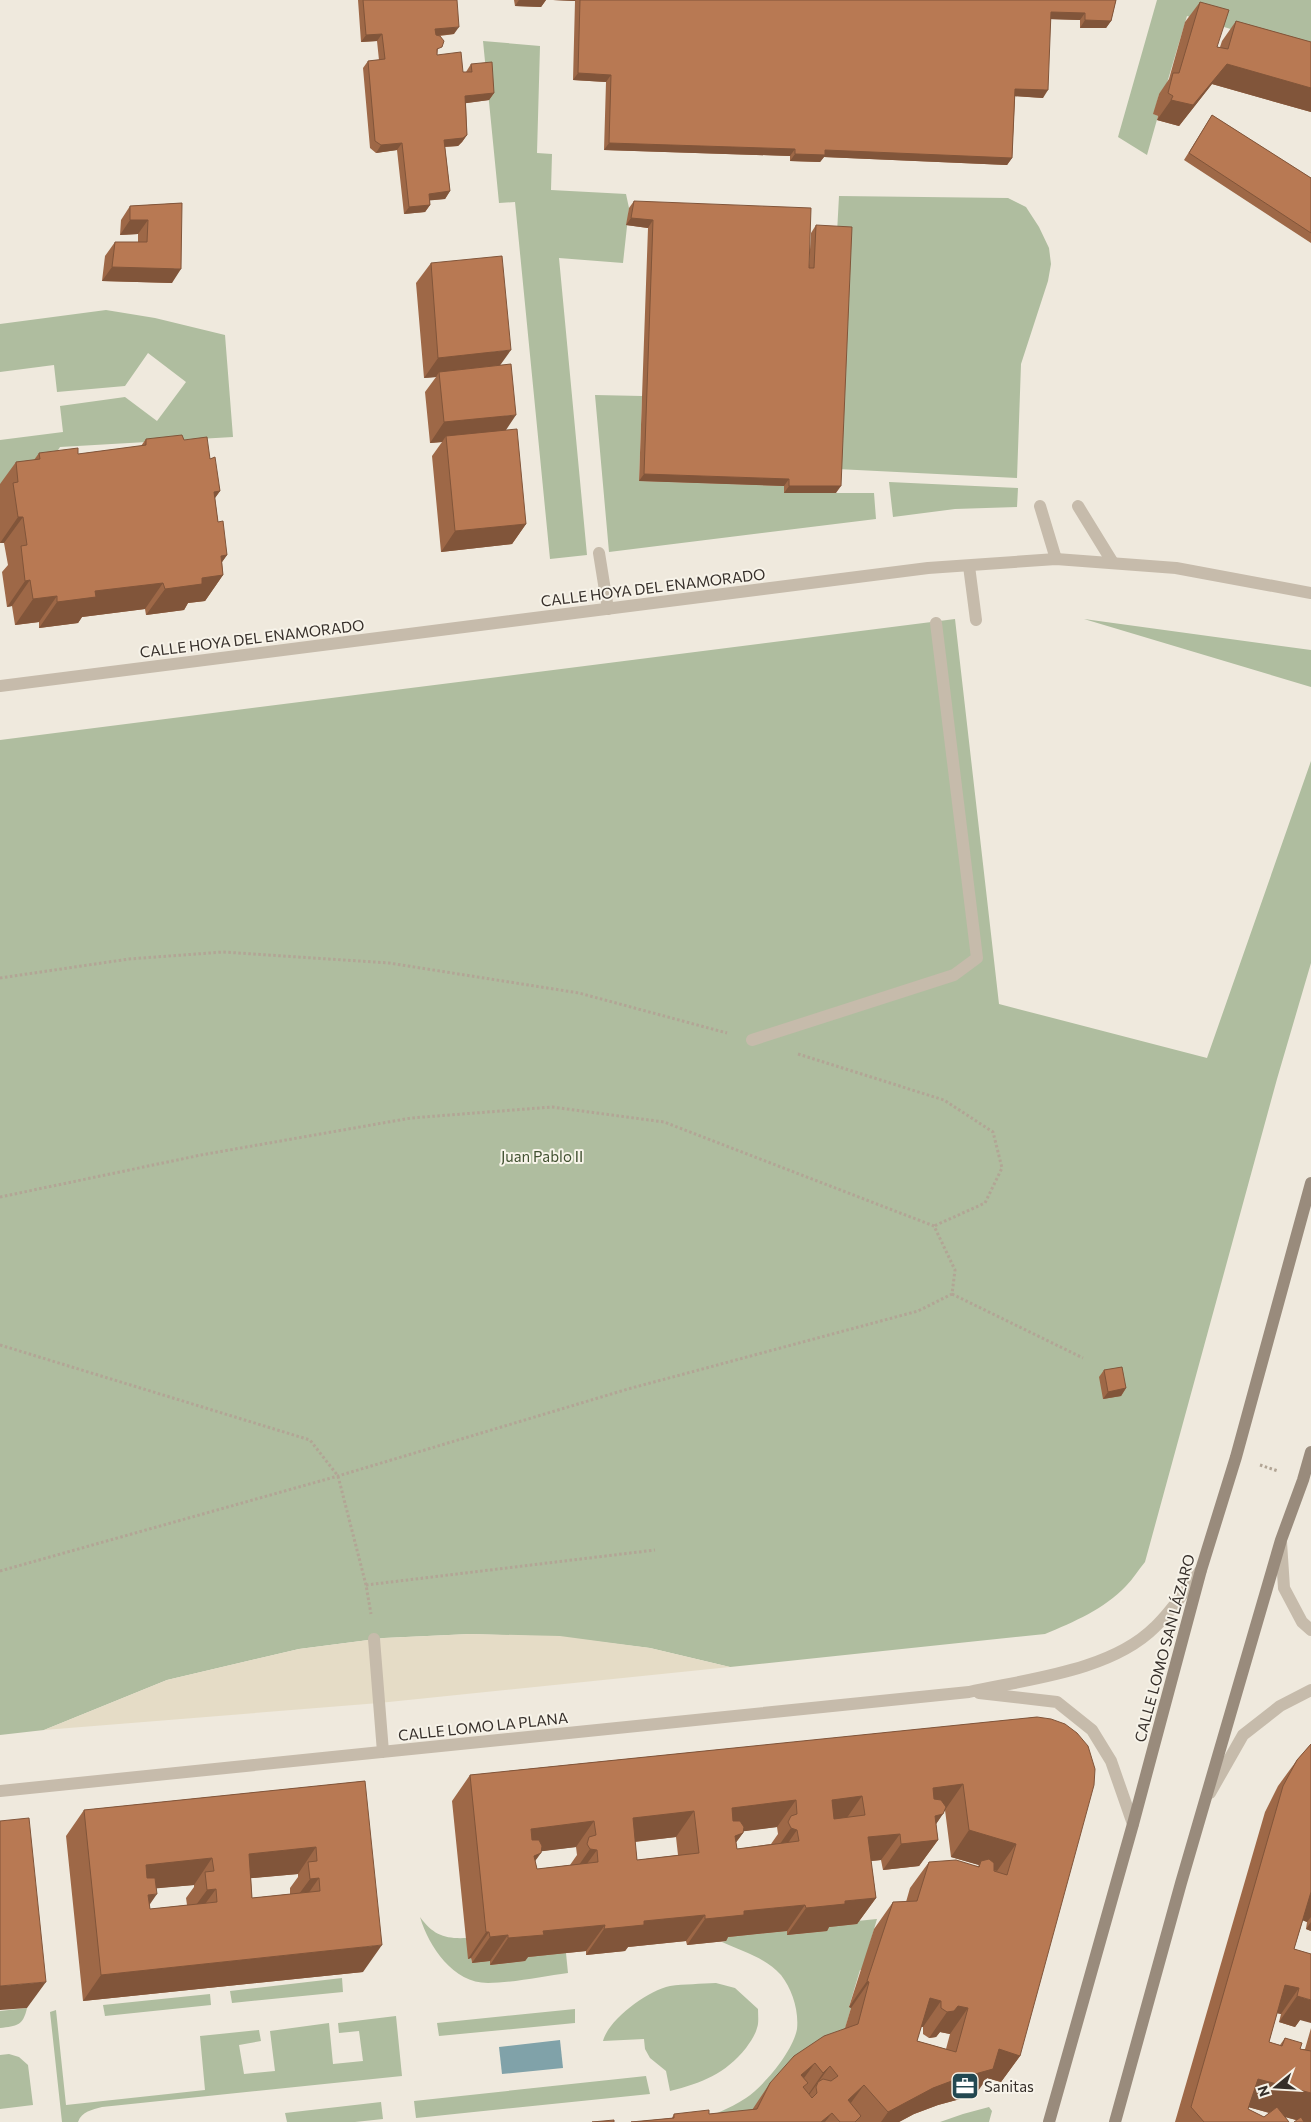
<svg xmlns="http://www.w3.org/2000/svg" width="1311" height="2122" font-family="Commissioner,sans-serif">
	<rect width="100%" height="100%" fill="#efe9dd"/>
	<path fill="#afbd9f" d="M1157,0H1311V53L1187,16L1164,93L1159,94L1154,114L1158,116L1147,155L1118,137Z
		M483,41L540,46L537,153L552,154L551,190L626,194L629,208L623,263L559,258L587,555L550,559L515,202L499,203Z
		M839,196L1008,198L1026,207L1039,227L1049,248L1051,264L1048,281L1021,364L1017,478L837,469V233Z
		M106,310L155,318L225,335L233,437L60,447L55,455L0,488V440L63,432L60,406L125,397L157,421L186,382L148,353L125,386L57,392L54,365L0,372V324Z
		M595,395L642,396L639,481L784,486L785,493H874L876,519L609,552Z
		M889,482L1018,488L1017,507L955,509L893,517Z
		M955,619L999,1004L1207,1058L1311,761V963L1277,1079L1145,1562C1138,1570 1133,1579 1126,1586C1104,1609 1074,1622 1045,1634L730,1667L650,1648L560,1637L470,1634L384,1638L299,1649L167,1680L44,1730L0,1735V740Z
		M1084,619L1311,650V687Z
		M420,1917C433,1935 445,1939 466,1938L472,1963L490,1961V1965L525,1961V1957L566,1953L568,1973C544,1976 512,1983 488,1983C453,1983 429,1947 420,1917Z
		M877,1919L862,1970H860L849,2007L851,2008L839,2050L745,2122H690C710,2117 729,2109 746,2098C765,2085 793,2051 797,2029C799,2010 792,1989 781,1975C766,1958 742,1951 722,1942L726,1941V1937L787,1931L788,1935L826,1931V1927L857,1924V1921Z
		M342,1978L343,1992L232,2003L230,1991Z
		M716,1983L735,1988L758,2009C758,2015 759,2023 757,2028C755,2036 750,2042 746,2048C725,2074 702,2083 670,2091L666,2071L650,2058L645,2049L644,2039L603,2041C609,2019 647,1991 670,1986C684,1984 701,1984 716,1983Z
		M210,1994L211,2005L105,2016L103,2005Z
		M27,2008C23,2026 17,2026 0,2028V2011Z
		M575,2009V2023L439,2036L437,2023Z
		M56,2010L66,2105L205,2090L200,2036L259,2030L261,2041L239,2045L244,2074L275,2071L270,2031L329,2023L333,2064L363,2061L359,2031L339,2033L338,2023L396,2016L402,2076L102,2107C92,2110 82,2111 78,2122H62L50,2012Z
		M9,2054L19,2057L28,2065L33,2105L0,2109V2055Z
		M646,2076L650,2094L416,2118L414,2101Z
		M381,2102L383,2119L355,2122H287L285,2113Z
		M989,2107L992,2111L989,2122H940L963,2114Z"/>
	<path fill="#e5dcc6" d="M470,1634L560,1636L650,1648L730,1667L379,1703L44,1730L167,1680L299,1649L384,1638Z"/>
	<path fill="#80a2a9" d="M560,2040L563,2068L502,2074L499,2047Z"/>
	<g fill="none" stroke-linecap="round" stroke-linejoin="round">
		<path stroke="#b2a595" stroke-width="3" stroke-dasharray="2.5 2.5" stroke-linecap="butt" d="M0,978L129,959L223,952L389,963L579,993L727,1033
			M798,1054L944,1100L993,1132L1002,1168L985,1203L934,1226
			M0,1197L201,1155L411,1118L552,1107L664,1122L934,1226L955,1270L952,1294L918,1311L628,1389L338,1476L0,1571
			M952,1294L1083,1358
			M0,1345L310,1440L338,1476L366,1585L371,1614
			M1260,1465L1278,1471
			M366,1585L655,1550"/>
		<path stroke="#c6bbab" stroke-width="12" d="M1040,506L1056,559
			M1078,506L1113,563
			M599,553L608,609
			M969,566L976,620
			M752,1040L954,975L977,958L936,623"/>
		<path stroke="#c6bbab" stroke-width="12" d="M0,686L928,568L1056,559L1176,568L1311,593
			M1281,1542L1284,1588L1302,1622L1311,1630
			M374,1639L383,1752
			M979,1693L1057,1702L1092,1730L1111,1761L1133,1824
			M0,1791L969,1692C1028,1679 1111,1671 1155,1627C1172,1611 1186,1589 1201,1570
			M1210,1793L1243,1735L1280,1706L1311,1690"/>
		<path stroke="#998b7c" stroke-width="12" d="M1049,2122L1133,1824L1201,1570L1236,1457L1311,1183
			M1115,2122L1181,1883L1281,1540L1303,1480L1311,1452"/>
	</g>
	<path fill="#9e6847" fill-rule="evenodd" d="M358,0H457L454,34L440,36L437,55L463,72H466L471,64L494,93L489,100L466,103L467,135L462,142L458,146L445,147L450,191L445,199L430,200V205L425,212L404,214L397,150L376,153L370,148L363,68L368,61L379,60L377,41L361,42Z
		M514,0H546L541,7L515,6Z
		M553,0H1116L1111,21L1106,28H1080V20L1051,19L1043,98L1015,96L1012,158L1007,165L824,157L820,162L790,161V156L604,150L606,82L573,80L575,1Z
		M1200,2L1217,47H1220L1222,41L1236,21L1311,42V112L1212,84L1179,126L1157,120L1158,116L1153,114L1159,94L1169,79L1185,22Z
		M1212,115L1311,178V243L1184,160Z
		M634,201L809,266L811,233L816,225L836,493H784V486L639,481L648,228L626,225L629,208Z
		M182,203L172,283L102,281L105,256L115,242H138V234L120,235L121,220L130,206Z
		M431,263L500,365L506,430L526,524L512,544L441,552L432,456L442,442L430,443L425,392L436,377L424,378L416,283Z
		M146,439L184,440L210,459L220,491L215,498L218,522L227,555L222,562L223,575L205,601L188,603L184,610L146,615L145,609L82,617L78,623L39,628V622L15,625L12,606L7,607L2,572L8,565L4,543H0V484L16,462L34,460L39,453L78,454L141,446Z
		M1104,1370L1126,1388L1121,1396L1103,1399L1099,1377Z
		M1037,1717L1020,2056L1001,2082L987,2078L975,2095L938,2105L914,2114L899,2122H631L672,2118L674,2114H709L752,2110L770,2083L845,2028L851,2008L849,2007L874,1929L893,1902H906L910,1888L929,1862L978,1866L979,1865L951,1857L945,1810L936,1824L938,1840L919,1866L883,1870L881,1860L871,1861L876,1898L857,1924L829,1927L827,1931L787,1935V1931L728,1937L726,1941L687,1945L686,1941L628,1947L625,1951L586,1955V1951L528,1957L525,1961L490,1965V1961L472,1963L471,1958L468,1959L452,1801L470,1775ZM777,1827L778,1834L771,1844L737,1849L736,1842L743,1833V1831ZM676,1837L678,1855L637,1860L635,1842ZM576,1847L577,1855L570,1865L537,1869L535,1861L541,1851ZM921,2027H923V2034L929,2038L936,2037L940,2032L950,2034L946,2049L917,2041Z
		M1311,1744V1931L1306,1929L1307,1922L1303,1920L1294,1949L1311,1954L1300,2020L1295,2027L1279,2022L1281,2014L1277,2013L1269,2042L1280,2045L1285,2038L1300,2049H1305L1311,2028V2122L1296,2120L1285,2117L1289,2122H1175L1265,1812L1278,1786L1297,1760ZM1249,2107L1269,2113L1264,2117L1248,2109Z
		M365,1781L363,1972L83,2001L66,1836L84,1810ZM298,1874V1877L290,1888V1894L252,1898L251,1878ZM194,1885V1887L186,1898L187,1905L150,1909L149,1905L156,1888Z"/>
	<path fill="#81553a" d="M519,0H546L541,7L515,6Z
		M553,0H576L575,1Z
		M1051,12L1085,13L1080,20L1046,19Z
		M1085,20L1111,21L1106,28H1080Z
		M459,27L454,34L430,36L435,29Z
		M382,34L377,41L361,42L366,35Z
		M1227,64L1311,88V112L1212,84L1179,126L1157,120L1171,100Z
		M578,73L611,75L606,82L573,80Z
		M1015,89L1048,90L1043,98L1010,96Z
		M494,93L489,100L460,104L465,96Z
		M467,135L462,142L458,146L439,147L444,140Z
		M402,143L397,150L376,153L381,145Z
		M609,143L795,149L790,156L604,150Z
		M825,150L1012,158L1007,165L824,157L820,162L790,161L795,154Z
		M450,191L445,199L424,201L429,194Z
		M430,205L425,212L404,214L409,207Z
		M631,218L653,220L648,228L626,225Z
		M130,220H148L138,234L120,235Z
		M112,267L181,269L172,283L102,281Z
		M511,350L496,371L439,372L436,377L424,378L438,358Z
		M516,415L502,436H446L442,442L430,443L444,422Z
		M644,474L789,479L784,486L639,481Z
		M789,486H841L836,493H784Z
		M220,491L201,517L214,492Z
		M18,517H23L4,543H0Z
		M526,524L512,544L441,552L455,531Z
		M227,555L212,576L223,575L205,601L188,603L184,610L146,615L165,589L202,578L221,556Z
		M30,580L12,606L7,607L25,581Z
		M163,583L145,609L82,617L78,623L39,628L57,602L95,591Z
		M57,596L39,622L15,625L33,599Z
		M1126,1388L1121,1396L1103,1399L1108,1392Z
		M963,1784L945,1810L914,1815L933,1788Z
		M862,1796L844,1822L814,1826L832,1800Z
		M796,1800L777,1827L714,1835L732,1808Z
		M694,1811L676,1837L614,1844L633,1818Z
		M943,1814L925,1840H938L919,1866L883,1870L901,1844L935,1816Z
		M594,1821L576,1847L512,1855L531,1829Z
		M791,1828L797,1830L779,1856L773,1854Z
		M969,1830L1016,1844L997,1871L980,1865L981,1861L979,1865L951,1857Z
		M743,1833L724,1859L735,1836Z
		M900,1834L881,1860L850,1863L868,1837Z
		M316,1847L298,1874L231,1880L249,1854Z
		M590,1849L597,1850L578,1876L572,1875Z
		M541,1853L522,1879L534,1856Z
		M212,1858L194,1885L127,1891L146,1865Z
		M319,1878L301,1904L291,1905L310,1879Z
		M216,1889L197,1915L188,1916L207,1890Z
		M1311,1891V1917L1307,1922L1293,1917Z
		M157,1894L139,1920L148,1895Z
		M876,1898L857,1924L829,1927L827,1931L787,1935L806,1908L845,1901Z
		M805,1905L787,1931L728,1937L726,1941L687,1945L705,1919L744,1911Z
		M705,1915L686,1941L628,1947L625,1951L586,1955L604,1929L644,1921Z
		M1311,1922V1931L1306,1929Z
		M605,1925L586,1951L528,1957L525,1961L490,1965L508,1938L543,1931Z
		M486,1932H489L471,1958L468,1959Z
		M508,1935L490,1961L472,1963L490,1937Z
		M382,1945L363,1972L83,2001L101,1975Z
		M867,1981L869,1982L851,2008L849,2007Z
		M46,1982L27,2008L0,2010V1986Z
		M1285,1985L1299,1988L1281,2014L1266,2011Z
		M1297,1996L1311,2000V2023L1300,2020L1295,2027L1279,2022Z
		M930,1998L941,2001L923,2027L911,2024Z
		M958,2006L968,2008L950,2034L940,2032L936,2037L929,2038L947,2012Z
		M999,2049L1020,2056L1001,2082L987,2078L975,2095L938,2105L914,2114L899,2122H881L888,2112Z
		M815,2063L796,2089L801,2075Z
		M830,2066L809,2095L805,2099L823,2073Z
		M1258,2079L1311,2093V2122H1304L1240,2105Z
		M864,2085L845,2111L848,2100Z
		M832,2113L825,2122H821Z"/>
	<path fill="#b87953" stroke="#81553a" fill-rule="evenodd" d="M363,0H457L459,27L435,29L436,35L440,36L444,41L442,47L437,49V55L461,52L463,72H472L471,64L492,62L494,93L465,96L467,135L463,138L444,140L450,191L429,194L430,205L409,207L402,143L381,145L375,141L368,61L385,59L382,34L366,35Z
		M580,0H1116L1111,21L1085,20V13L1051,12L1048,90L1015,89L1012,158L825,150V155L795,154V149L609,143L611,75L578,73Z
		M1200,2L1229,10L1217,47L1228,49L1236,21L1311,42V88L1227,64L1193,105L1171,100L1173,96L1168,93L1173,73H1179Z
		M1212,115L1311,178V233L1189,153Z
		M634,201L811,208L809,268H814L816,225L852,227L841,486H789V479L644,474L653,220L631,218Z
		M182,203L181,269L112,267L115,242H147L148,220H130V206Z
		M502,256L511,350L438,358L431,263Z
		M511,364L516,415L444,422L439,372Z
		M517,429L526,524L455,531L446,436Z
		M182,435L184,440L207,437L210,459L215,457L220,491L214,492L218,522L223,521L227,555L221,556L223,575L202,578V584L165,589L163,583L95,591L96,597L57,602V596L33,599L30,580L25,581L21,546L27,545L23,517H18L13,483L18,482L16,462L40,459L39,453L78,448V454L146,445V439Z
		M1122,1367L1126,1388L1108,1392L1104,1370Z
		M1037,1717L1051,1719L1065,1724L1077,1733L1088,1746L1095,1769L1094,1785L1020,2056L999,2049L993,2069L957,2079L933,2088L888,2112L864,2085L848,2100L861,2116L855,2122H840L832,2113L821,2122H631L674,2118V2114L709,2110V2114L757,2109L770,2083L794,2056L824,2036L858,2024L869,1982L867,1981L893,1902L917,1901L929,1862L956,1860L979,1867L981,1861L989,1859L994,1863V1871L1007,1875L1016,1844L969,1830L963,1784L933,1788L934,1799L941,1800L946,1807L943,1814L935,1816L938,1840L901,1844L900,1834L868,1837L876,1898L845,1901V1904L806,1908L805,1905L744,1911V1915L705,1919V1915L644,1921V1925L604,1929L605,1925L543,1931L544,1935L508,1938V1935L490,1937L489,1932H486L470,1775ZM862,1796L865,1815L834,1819L832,1800ZM796,1800L797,1814L791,1816L788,1822L791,1828L797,1830L799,1841L737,1849L735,1836L743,1833L744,1827L740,1821H733L732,1808ZM694,1811L699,1853L637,1860L633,1818ZM594,1821L596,1835L589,1837L587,1844L590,1849L597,1850L598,1862L537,1869L534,1856L541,1853L542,1846L539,1840H532L531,1829ZM930,1998L941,2001V2008L947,2012L954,2011L958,2006L968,2008L956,2052L917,2041ZM815,2063L823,2073L830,2066L838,2076L831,2081L823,2079L818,2082L816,2087L817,2093L812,2098L803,2087L808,2083L801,2075Z
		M1311,1744V1892L1294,1949L1311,1954V2000L1297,1996L1299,1988L1285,1985L1269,2042L1282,2046L1285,2038L1302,2043L1300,2049L1311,2051V2093L1258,2079L1248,2109L1264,2117L1277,2107L1289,2122H1204L1191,2107L1283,1786L1297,1760Z
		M365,1781L382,1945L101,1975L84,1810ZM316,1847L317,1861L308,1862L310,1879L319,1878L320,1891L252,1898L249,1854ZM212,1858L214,1871L205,1872L207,1890L216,1889L217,1902L150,1909L148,1895L157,1894L155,1878H147L146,1865Z
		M29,1818L46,1982L0,1986V1821Z
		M1301,2117L1304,2122H1294Z
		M614,2120V2122H592Z"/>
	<defs>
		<g id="office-square" transform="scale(1.4375)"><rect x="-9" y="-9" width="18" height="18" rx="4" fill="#234851" stroke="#f7f3e9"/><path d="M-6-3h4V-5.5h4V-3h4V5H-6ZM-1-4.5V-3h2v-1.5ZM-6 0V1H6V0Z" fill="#fff"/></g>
	</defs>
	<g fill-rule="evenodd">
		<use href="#office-square" x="965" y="2086"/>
	</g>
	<g text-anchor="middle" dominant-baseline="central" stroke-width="4" stroke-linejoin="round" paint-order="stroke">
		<g font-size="15" fill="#352e29" stroke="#f7f3e9">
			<text transform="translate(653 587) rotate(-7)">CALLE HOYA DEL ENAMORADO</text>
			<text transform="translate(252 638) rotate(-7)">CALLE HOYA DEL ENAMORADO</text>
			<text transform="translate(1164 1648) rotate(-75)">CALLE LOMO SAN LÁZARO</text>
			<text transform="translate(483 1726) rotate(-6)">CALLE LOMO LA PLANA</text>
		</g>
		<g font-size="15" fill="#405030" stroke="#f7f3e9">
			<text x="542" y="1156">Juan Pablo II</text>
		</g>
		<g font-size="15" fill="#352e29" stroke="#f7f3e9" text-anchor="start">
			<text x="984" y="2086">Sanitas</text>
		</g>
	</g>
	<g transform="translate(1276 2087) rotate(252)" stroke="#f7f3e9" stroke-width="4" paint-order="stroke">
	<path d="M0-4L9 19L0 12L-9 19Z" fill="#352e29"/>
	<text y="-8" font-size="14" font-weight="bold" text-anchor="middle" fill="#352e29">N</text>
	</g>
</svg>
